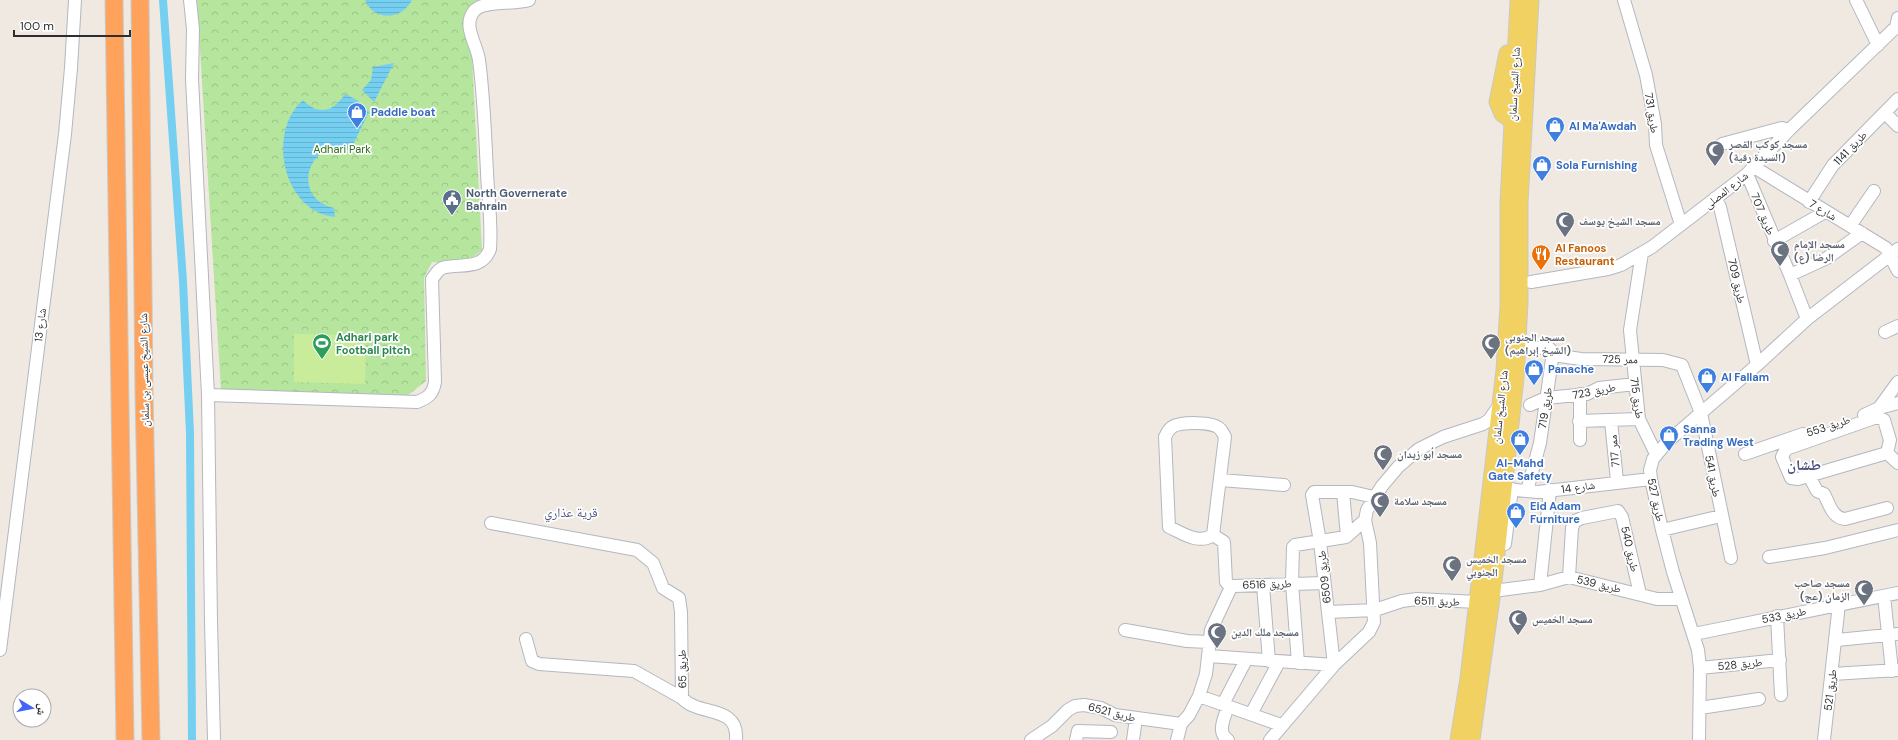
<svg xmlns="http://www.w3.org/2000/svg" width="1898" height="740" font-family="'DM Sans','Noto Naskh Arabic',sans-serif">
	<defs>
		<pattern id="park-crowns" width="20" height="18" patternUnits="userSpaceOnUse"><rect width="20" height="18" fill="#b6e59e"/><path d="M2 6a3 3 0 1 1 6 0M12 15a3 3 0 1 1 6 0" fill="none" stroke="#9dc588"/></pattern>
		<pattern id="water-rules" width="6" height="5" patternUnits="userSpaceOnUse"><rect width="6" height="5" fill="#75cff0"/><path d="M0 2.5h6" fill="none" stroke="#66b2ce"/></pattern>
	</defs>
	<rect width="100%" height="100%" fill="#efe9e1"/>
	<path fill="url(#park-crowns)" d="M197,0H479C457,16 467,36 472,57L482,250L464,265L432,262L424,278L426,381L407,396L221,391Z"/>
	<path fill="#c9ec9a" d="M294,334L366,335L365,384L294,382Z"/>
	<path fill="url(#water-rules)" d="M365,0H412C402,20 374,22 365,0Z
		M394,63L374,102L362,90L371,80L373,67Z
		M345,94L357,100L369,112L350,151C309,136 289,197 334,208L335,217C283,212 266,132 303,100C319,116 333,112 345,94Z"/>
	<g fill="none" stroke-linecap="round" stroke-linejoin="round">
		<path stroke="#75cff0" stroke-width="8" d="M163,0L183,281L190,433L192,740"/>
		<g stroke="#b4b7c1" stroke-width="14">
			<path id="minor" d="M190,0L193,29L192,79L208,395L211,622L214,740
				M1624,0L1646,75L1655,124L1656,145L1681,225
				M1856,0L1878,45
				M1885,113L1898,126
				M1722,144L1782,128L1789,130
				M1754,167L1886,248L1898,271
				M1747,174L1790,275L1807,319
				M1715,198L1720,207L1757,365
				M1809,202L1833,165L1898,99
				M1850,226L1874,191
				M1774,241L1825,212
				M1642,253L1630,330L1639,419L1656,454
				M1790,275L1827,258L1862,233
				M1531,282L1608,269L1621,265L1652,247L1747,174L1789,130L1896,27L1898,18
				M1885,332L1898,326
				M1527,348H1549L1553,352L1540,443L1527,491
				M1553,355L1581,359L1663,360L1682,365L1701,413L1731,558
				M208,395L417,402C428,398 433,394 435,382L432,279L438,271L442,268C460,263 482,271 490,249C492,224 488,197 487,172C485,135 484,97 479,60C477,44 462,26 474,11C484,0 513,5 529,0
				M1530,405L1546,398L1587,394L1599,388L1635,384
				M1879,408L1898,403
				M1864,415L1879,408L1898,382
				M1877,417L1884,420L1890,440L1887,453L1798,479L1791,478L1782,457L1786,449Z
				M1579,421L1639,419
				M1611,421L1617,481
				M1580,440V394
				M1887,453L1898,463
				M1745,454L1803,434
				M1809,476L1817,491L1824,494C1829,503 1832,518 1845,519L1887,508
				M1220,480L1284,485
				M1505,489L1538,492L1651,479
				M1343,492L1347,536
				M491,523L637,550L653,563L663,588L679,598L681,612L682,698C699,717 739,704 736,740
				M1662,530L1721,516
				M1213,535C1199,545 1182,533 1169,527L1165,437C1167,433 1168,430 1172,427C1180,422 1213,421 1220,429C1222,431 1224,435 1225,437L1213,535L1224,542L1226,582L1231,587
				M1505,544L1512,489
				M1769,557L1825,548L1898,530
				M1569,577L1572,528L1575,521L1582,518L1618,511L1622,517L1640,594
				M1263,585L1269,661
				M1540,585L1550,490
				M1493,591L1540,585L1569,577L1657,599H1681
				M1884,596L1892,671
				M1328,612L1375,610L1402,601L1417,599L1477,602
				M1777,616L1781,695
				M1125,630L1187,641L1208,642
				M1694,634L1898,593
				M526,639L532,661L539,664L634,671L682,698
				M1837,640L1898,634
				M0,650L65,134L71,68L75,0
				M1209,656L1334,665L1320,542L1312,495L1314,492H1352L1374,497
				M1298,663L1292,583L1293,547L1295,545L1346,537L1365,520L1367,510L1382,486L1398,467L1413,454L1419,449L1443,437L1483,424L1489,420L1501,403
				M1700,668L1780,660
				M1832,674L1898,670
				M1199,696L1281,725
				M1223,704L1246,660
				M1700,708L1759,699
				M1251,714L1279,662
				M1031,740L1052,726L1068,710L1075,706L1084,705L1101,708L1115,715L1181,724
				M1076,740L1078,731L1111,732
				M1133,740L1136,718
				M1177,740L1181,724L1189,715L1199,696L1206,674L1211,630L1231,587L1234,586L1324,583
				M1228,740C1216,732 1225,717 1228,706
				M1270,740L1334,665L1369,632L1374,622L1370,543L1365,520
				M1699,740L1700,668L1698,650L1673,572L1662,530L1651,479L1650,470L1653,459L1667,442L1757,365L1807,319L1898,249
				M1824,740L1839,604"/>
		</g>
		<g stroke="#c9c9c9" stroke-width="17">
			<path id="major" d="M1507,53L1497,102L1502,114L1512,121
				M1458,740L1468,678L1504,370L1508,305V203L1518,0
				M1472,740L1493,591L1516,378L1520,303V203L1531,0"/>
		</g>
		<g stroke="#c9c9c9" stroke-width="19">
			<path id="highway" d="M114,0L125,740
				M140,0L144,392L151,740"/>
		</g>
		<use href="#minor" stroke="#fff" stroke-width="12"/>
		<use href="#major" stroke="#f2d163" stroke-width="15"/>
		<use href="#highway" stroke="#ffa35c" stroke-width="17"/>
	</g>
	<defs>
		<g id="shop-pin" transform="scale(1)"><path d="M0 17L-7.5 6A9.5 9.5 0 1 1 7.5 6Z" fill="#3f7fe0" stroke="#fff"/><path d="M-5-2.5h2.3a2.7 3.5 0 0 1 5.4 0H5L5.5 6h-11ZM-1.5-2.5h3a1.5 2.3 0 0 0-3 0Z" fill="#fff"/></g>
		<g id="mosque-pin" transform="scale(1)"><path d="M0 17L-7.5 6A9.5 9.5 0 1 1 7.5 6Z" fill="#6b7280" stroke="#fff"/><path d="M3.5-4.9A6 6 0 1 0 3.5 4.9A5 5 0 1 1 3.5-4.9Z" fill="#fff"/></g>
		<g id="civic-pin" transform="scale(1)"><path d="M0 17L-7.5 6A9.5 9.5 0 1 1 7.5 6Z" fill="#5c6f8a" stroke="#fff"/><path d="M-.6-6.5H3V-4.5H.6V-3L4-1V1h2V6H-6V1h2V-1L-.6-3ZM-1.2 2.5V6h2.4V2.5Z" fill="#fff"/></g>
		<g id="restaurant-pin" transform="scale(1)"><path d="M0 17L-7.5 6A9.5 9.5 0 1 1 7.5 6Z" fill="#e8710a" stroke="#fff"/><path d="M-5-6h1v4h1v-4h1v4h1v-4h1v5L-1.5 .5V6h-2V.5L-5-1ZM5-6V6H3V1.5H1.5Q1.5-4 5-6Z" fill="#fff"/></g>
		<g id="stadium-pin" transform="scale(1)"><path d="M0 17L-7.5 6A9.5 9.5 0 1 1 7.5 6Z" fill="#2e9e5b" stroke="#fff"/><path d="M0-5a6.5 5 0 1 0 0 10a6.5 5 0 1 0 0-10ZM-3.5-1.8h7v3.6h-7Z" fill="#fff"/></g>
	</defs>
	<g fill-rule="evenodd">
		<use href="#shop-pin" x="357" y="112"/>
		<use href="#shop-pin" x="1555" y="126"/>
		<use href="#mosque-pin" x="1715" y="150"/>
		<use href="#shop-pin" x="1542" y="165"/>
		<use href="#civic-pin" x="452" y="199"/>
		<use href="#mosque-pin" x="1565" y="221"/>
		<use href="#mosque-pin" x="1780" y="250"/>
		<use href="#restaurant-pin" x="1541" y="254"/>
		<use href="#stadium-pin" x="322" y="343"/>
		<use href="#mosque-pin" x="1491" y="343"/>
		<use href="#shop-pin" x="1534" y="369"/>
		<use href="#shop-pin" x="1707" y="377"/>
		<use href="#shop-pin" x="1669" y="435"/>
		<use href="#shop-pin" x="1520" y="439"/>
		<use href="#mosque-pin" x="1383" y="454"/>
		<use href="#mosque-pin" x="1380" y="501"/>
		<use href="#shop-pin" x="1516" y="512"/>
		<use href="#mosque-pin" x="1452" y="565"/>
		<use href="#mosque-pin" x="1864" y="589"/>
		<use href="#mosque-pin" x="1518" y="619"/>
		<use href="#mosque-pin" x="1217" y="632"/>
	</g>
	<g text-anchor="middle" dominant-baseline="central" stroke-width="3.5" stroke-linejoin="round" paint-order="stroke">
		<g font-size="11" fill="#2e2e2e" stroke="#fff">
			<text transform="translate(1514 84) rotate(-87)">شارع الشيخ سلمان</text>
			<text transform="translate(1652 113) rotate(81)">طريق 731</text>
			<text transform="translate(1850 148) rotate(-46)">طريق 1141</text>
			<text transform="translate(1726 190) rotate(-38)">شارع المصلى</text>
			<text transform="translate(1823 210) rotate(31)">شارع 7</text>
			<text transform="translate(1763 214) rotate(67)">طريق 707</text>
			<text transform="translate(1737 281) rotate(77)">طريق 709</text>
			<text transform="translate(40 325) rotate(-83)">شارع 13</text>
			<text transform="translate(1620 359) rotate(1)">ممر 725</text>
			<text transform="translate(144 370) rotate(-91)">شارع الشيخ عيسى بن سلمان</text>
			<text transform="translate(1594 391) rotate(-11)">طريق 723</text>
			<text transform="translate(1637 398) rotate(82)">طريق 715</text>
			<text transform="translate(1500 407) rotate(-84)">شارع الشيخ سلمان</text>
			<text transform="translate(1545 408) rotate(-81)">طريق 719</text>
			<text transform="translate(1828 426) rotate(-18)">طريق 553</text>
			<text transform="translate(1614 451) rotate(-95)">ممر 717</text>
			<text transform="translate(1713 476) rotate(79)">طريق 541</text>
			<text transform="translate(1578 487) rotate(-8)">شارع 14</text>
			<text transform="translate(1656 500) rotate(78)">طريق 527</text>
			<text transform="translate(1630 549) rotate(77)">طريق 540</text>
			<text transform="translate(1324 577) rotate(-96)">طريق 6509</text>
			<text transform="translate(1267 584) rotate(-2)">طريق 6516</text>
			<text transform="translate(1599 584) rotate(13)">طريق 539</text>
			<text transform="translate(1437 601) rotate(2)">طريق 6511</text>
			<text transform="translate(1784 615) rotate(-11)">طريق 533</text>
			<text transform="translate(1740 664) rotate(-6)">طريق 528</text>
			<text transform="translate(682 669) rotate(-91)">طريق 65</text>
			<text transform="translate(1830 690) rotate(-83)">طريق 521</text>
			<text transform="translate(1112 712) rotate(14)">طريق 6521</text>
		</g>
		<g font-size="11" font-weight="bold" fill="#366cbe" stroke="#fff" text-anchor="start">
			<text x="371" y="112">Paddle boat</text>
			<text x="1569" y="126">Al Ma'Awdah</text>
			<text x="1556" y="165">Sola Furnishing</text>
			<text x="1548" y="369">Panache</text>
			<text x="1721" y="377">Al Fallam</text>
			<text x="1683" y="429">Sanna<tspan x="1683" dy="13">Trading West</tspan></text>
			<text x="1520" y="463" text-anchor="middle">Al-Mahd<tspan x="1520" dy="13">Gate Safety</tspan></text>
			<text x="1530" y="506">Eid Adam<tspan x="1530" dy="13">Furniture</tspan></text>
		</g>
		<g font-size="11" font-weight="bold" fill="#5b616d" stroke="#fff" text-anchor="start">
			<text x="1729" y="144">مسجد كوكب القصر<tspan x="1729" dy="13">(السيدة رقية)</tspan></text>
			<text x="1579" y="221">مسجد الشيخ يوسف</text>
			<text x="1794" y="244">مسجد الإمام<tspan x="1794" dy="13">الرضا (ع)</tspan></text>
			<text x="1505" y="337">مسجد الجنوبي<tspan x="1505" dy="13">(الشيخ إبراهيم)</tspan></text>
			<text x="1397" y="454">مسجد أبو زيدان</text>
			<text x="1394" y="501">مسجد سلامة</text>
			<text x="1466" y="559">مسجد الخميس<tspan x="1466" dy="13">الجنوبي</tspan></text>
			<text x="1850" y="583" text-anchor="end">مسجد صاحب<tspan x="1850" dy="13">الزمان (عج)</tspan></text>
			<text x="1532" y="619">مسجد الخميس</text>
			<text x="1231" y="632">مسجد ملك الدين</text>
		</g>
		<g font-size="11" fill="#2c6e1b" stroke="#fff">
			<text x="342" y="149">Adhari Park</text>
		</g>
		<g font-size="11" font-weight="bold" fill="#4e5e75" stroke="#fff" text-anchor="start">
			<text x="466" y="193">North Governerate<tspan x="466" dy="13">Bahrain</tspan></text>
		</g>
		<g font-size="11" font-weight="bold" fill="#c56008" stroke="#fff" text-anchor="start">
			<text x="1555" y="248">Al Fanoos<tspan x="1555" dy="13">Restaurant</tspan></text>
		</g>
		<g font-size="11" font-weight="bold" fill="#27864d" stroke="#fff" text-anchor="start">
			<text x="336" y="337">Adhari park<tspan x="336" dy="13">Football pitch</tspan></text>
		</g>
		<g font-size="13" fill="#4d5680" stroke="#fff">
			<text x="571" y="512">قرية عذاري</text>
		</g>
		<g font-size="15" font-weight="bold" fill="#4d5680" stroke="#fff">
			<text x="1804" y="465">طشان</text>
		</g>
	</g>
	<g transform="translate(32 708) rotate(100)"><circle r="19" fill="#ffffff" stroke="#ababab"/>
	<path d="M0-3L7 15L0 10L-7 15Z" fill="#4264fb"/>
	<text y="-6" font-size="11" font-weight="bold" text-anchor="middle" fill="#2e2e2e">ش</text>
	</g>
	<path d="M14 30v6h116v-6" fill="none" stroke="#2e2e2e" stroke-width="2"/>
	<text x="20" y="30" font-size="12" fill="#2e2e2e" stroke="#ffffff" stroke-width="3" paint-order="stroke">100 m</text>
</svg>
